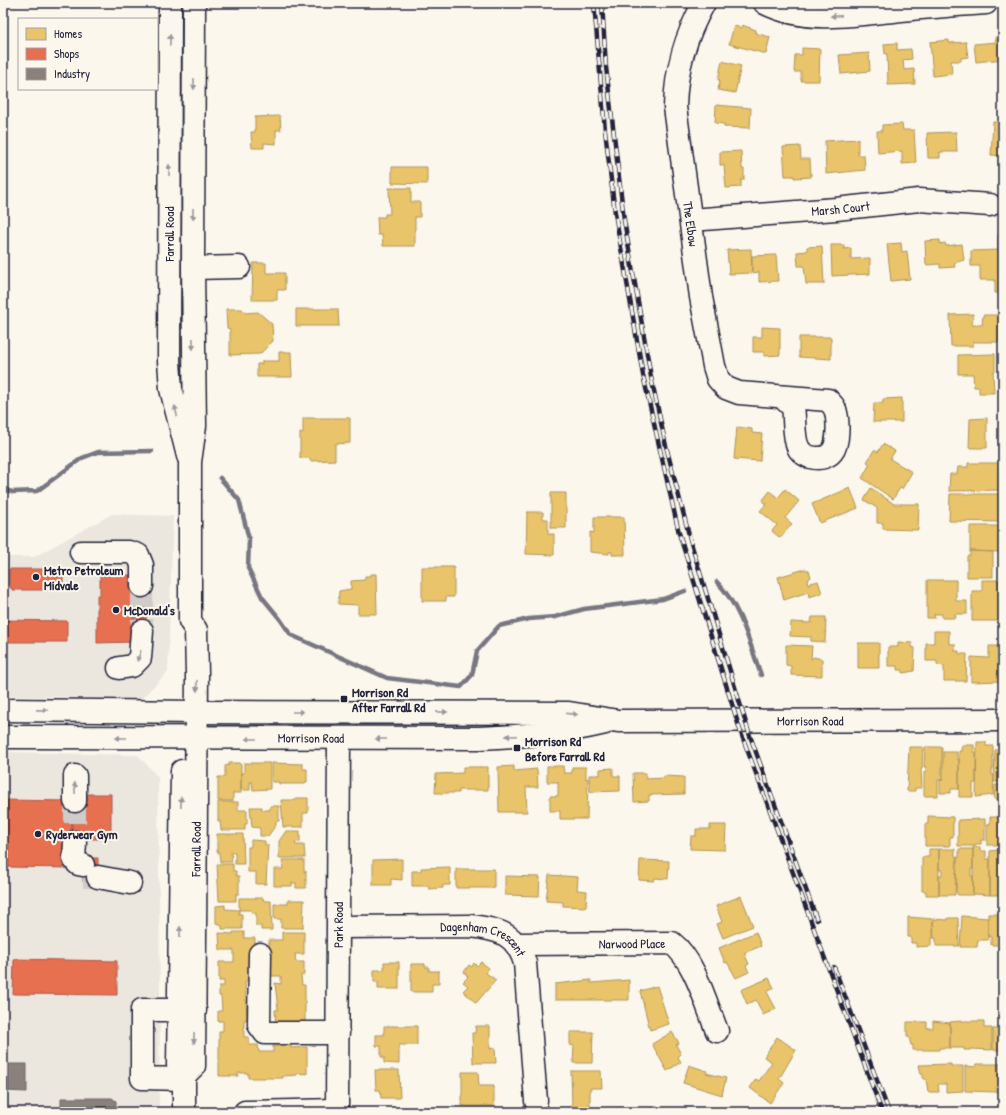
<svg xmlns="http://www.w3.org/2000/svg" width="1006" height="1115" font-family="'Patrick Hand',sans-serif">
	<rect width="100%" height="100%" fill="#fbf7ec"/>
	<filter id="ink" filterUnits="userSpaceOnUse"><feTurbulence type="fractalNoise" baseFrequency=".025" numOctaves="2"/><feDisplacementMap in="SourceGraphic" scale="8" xChannelSelector="R" yChannelSelector="G"/><feConvolveMatrix kernelMatrix="1 2 1 2 8 2 1 2 1" color-interpolation-filters="sRGB"/></filter>
	<g filter="url(#ink)">
		<path fill="#ebe7df" d="M112,514L173,516L168,672L141,699L3,696V557H34Z
			M3,752L138,755L158,777L160,998L159,1112H3Z"/>
		<path fill="#e9c46a" stroke="#ad935c" d="M742,25L756,30L755,33L770,37L766,54L729,44L734,26L742,28Z
			M1003,36V59L976,62L974,44L996,42L995,37Z
			M949,40V43L966,42L968,57L961,58V61H951L952,74L933,76L930,42Z
			M897,43V50L911,49L912,59L903,60L904,70L914,69L915,84L888,85L887,54H885L884,44Z
			M802,48L820,49L819,81H801V72H794L795,55H802Z
			M869,53L870,71L841,74L839,55Z
			M722,61L741,66L735,93L718,90L720,80H718Z
			M716,105L751,108L750,128L724,127V124L715,123Z
			M280,116L281,130H276V144L264,143V148H252L251,132H255V117Z
			M993,122H1003V159V156L991,155Z
			M902,124L903,130H914L916,163L902,164V151L878,153L877,131H882V125Z
			M956,132L957,152H940V158H928L927,133Z
			M858,139V155H864L865,170L826,174L825,141Z
			M800,146L801,159H810L811,177L794,178V176H785L783,147Z
			M741,151L742,169H744V180H741V187L726,188L724,165H720V152Z
			M392,167H427V184L392,183Z
			M389,188H411V202H420V217H415V246H383L382,235H378L377,217H385V214H390Z
			M998,235H1003V293H995V280H980V266H971V251L998,250Z
			M940,240V244L945,243L946,246L962,244L964,260L954,263L955,267L940,268V264L926,265L925,241Z
			M901,243L902,252L907,251L910,279L891,281L887,244Z
			M831,245H844V249L851,248V259L870,258V274L832,276Z
			M822,246L824,284H806L804,266H798L797,252L807,251V247Z
			M751,249L752,273L729,274L727,250Z
			M776,255L778,281L759,282V272L752,273V256Z
			M253,263H266V273H285V290H277V300H252Z
			M226,309H242L245,313L258,312L272,324L273,341L260,354L230,355V329L227,328Z
			M296,309H338L339,326H296Z
			M973,314L972,325H982L983,315H999V342H973V346H951L950,315Z
			M762,327L780,328V355L764,356V352H753V337H762Z
			M799,337H831V359L799,357Z
			M279,352H291L292,377H257V364H262V361H279Z
			M995,354V371L993,372L994,393H979V387H974L973,374H958V355Z
			M902,398V422H873L874,403H883V399Z
			M303,418H350V443L335,444V460L310,461V458H300V433H303Z
			M987,418V448H969L970,419Z
			M737,427L752,429V433L762,434L760,461L734,459Z
			M883,444L895,451L890,459L912,472L902,489L900,488L893,499L862,478L870,464L867,462L874,450L878,452Z
			M968,463H1002L1000,478H1003V490L949,491L950,474H957L958,467H968Z
			M850,488L858,508L820,523L812,504Z
			M871,488L894,504H919L918,530L883,529V523H877V508L864,500Z
			M785,489L799,501L785,518L792,524L780,538L772,531L777,525L760,511L766,504L762,501L770,491L778,498Z
			M551,493H566V528H551Z
			M950,494H1003V522L949,521Z
			M527,512H543V519H548V534H554V555L526,554Z
			M594,517H624L625,555H612V552H609V554L590,552V532L594,533Z
			M970,526H1000V552L970,551Z
			M970,551L993,552V577H967V556H970Z
			M422,567H454V597H446V601H422Z
			M805,569L809,571L811,577L807,581L808,584L818,581L822,593L809,597L808,592L784,600L778,577Z
			M370,574H376L377,614H358V605L338,604L339,591L351,589V581L365,580V576H370Z
			M927,580H956V601H967V614H955L956,618H942V614H934L935,618H927Z
			M982,580H999V603H1003V621H972V591H982Z
			M812,617H826L825,642L811,641V637L790,636L791,622L811,623Z
			M934,631H949V644H955V651H959V654H967L966,681H944V666L937,665V661H926V643H934Z
			M898,642L912,643V647L915,648L914,671L903,673V670H897V666H888V647H898Z
			M858,643H879V668H858Z
			M786,645L812,646L811,659L814,657L822,659V676L791,675V666L786,665Z
			M989,646H1003V681L971,682V657L989,658Z
			M977,742H986V746H993V769H992V775H994L993,795L976,797Z
			M962,745H974V752H976V783H973V797H959V751H961Z
			M909,747H923L922,769H921L922,788H915V791H907Z
			M925,747H942V780H938V796H924V772H926V767H924Z
			M995,750H1003V782H994Z
			M943,752H957V759H959V789H951V793H940V780H943Z
			M229,763H239L241,765V793H233V801H218V777H225V766L229,765Z
			M244,763H270V789L253,790L252,782H250V790H241V773H244Z
			M272,763L303,764V769H307V782H305V784H279V782H272Z
			M514,766V771L537,769L538,787H526L527,812H499L498,767Z
			M547,766H563L564,773H572V767H586V779L588,778L587,819H560V811H550V796H558V782H547Z
			M463,767H488V790H459V793H435L436,774L463,773Z
			M613,768V776H620V791L590,792L589,775H600V769Z
			M633,773H646V779L664,778V776L684,777V794L649,795V801L634,802Z
			M995,785H1003V799H994Z
			M297,798H308V813H303V827H283L281,800H297Z
			M218,802H238V810H247V824H245V830H221L220,821H218Z
			M270,806H279V821H276V825L268,836H260V828L252,827L250,807H262V810H270Z
			M928,816L953,817V837H950V846H925V824H928Z
			M990,817H1001L1003,818V845H987V824H990Z
			M985,819V840H981V844H975V846H958V820Z
			M710,825H726L725,850L690,849L691,836H696V829H710Z
			M286,831H300V842H295L296,845H304L305,858H279V841Z
			M217,834H243L244,864H235V852H231L232,862H220L219,852H217Z
			M251,840L265,841V845H268L266,884H256V872H248V847H251Z
			M973,847H980V851H986V859H990V895L973,894Z
			M998,848H1003V895H990V851L998,850Z
			M929,849H939V895H926V891H922V857H929Z
			M939,849H955V857H957L955,895H939V875H942V870H939Z
			M959,849H973V869H971V876H973V895H958L956,891L957,857L959,858Z
			M402,859V880L391,879V885H373V860Z
			M282,860H304V872L306,871V888H296V883H292V886H274V869H283Z
			M640,860L669,861L668,879L655,878L654,881L639,880Z
			M217,864H233V871H236V876H239V894H236V901H219Z
			M450,867V885H443V888L429,889L428,886H412V871H421V868Z
			M456,869H494V888H456Z
			M549,875L578,877L577,890L587,891L586,907L563,906V902L546,901Z
			M505,876L540,877L539,896L505,895Z
			M741,896L753,926L723,938L717,924L722,922L716,906Z
			M239,898H263L264,901H271L272,930H261V926H256V913H252L251,910H239Z
			M288,900H304L303,928H281V919H274V904H288Z
			M225,905V909L239,910V914H242V929H222V925L216,923V906Z
			M988,914H1003V945H991V937H988Z
			M962,916L988,918V940H978L977,947H960Z
			M908,917L933,919V939H931V946L916,947V943H911V937H908Z
			M948,918H958L959,946H936V938H934L933,919L948,920Z
			M233,932H244V938H255L254,975L245,982L247,1020H244V1037H249V1045H258L259,1052H273V1046H280V1042H291V1048L307,1047V1074L297,1073V1075L283,1076V1078H248V1073H238V1076H219V1031H223V1021H218V1011H222L221,996H219V986H224V981H219V962H234V950H220L219,933L233,934Z
			M282,932H304V954H295L296,962H304V975H301L302,985H305V1022H294V1028L276,1027L275,1010H278L275,983L281,984V976H268L269,940H282Z
			M756,932L761,946L744,953L749,964L746,966L749,972L736,978L727,962L725,963L719,948Z
			M384,962H399V989H378V982H374V970H384Z
			M481,962L489,968L486,973L496,980L476,1003L463,991L468,986L463,982L468,977L464,972L469,965L472,967L474,963L477,966Z
			M411,964H425V967H429V971H439V984H432V992H411Z
			M769,978L774,988L767,992L776,1009L763,1015L756,1000L747,1004L741,990Z
			M591,980V983L629,980V1000H555V984Z
			M657,986L669,1024L650,1030L640,991Z
			M933,1021L950,1023V1048H939V1050H913V1045H911L909,1037H907V1022H927V1028H933Z
			M961,1021H984V1028H992V1050L970,1049V1050H964V1048H950V1022Z
			M1001,1021H1003V1050H993V1029H1001Z
			M384,1026H417V1045H399V1064L384,1063V1057H381V1046H376V1035H384Z
			M476,1026H490V1049L495,1048L496,1063H473L472,1033H475Z
			M570,1032H593L592,1063H573L574,1046L570,1045Z
			M672,1032L679,1043L676,1045L681,1054L678,1057L681,1062L667,1071L652,1044Z
			M777,1037L796,1050L779,1079L784,1083L770,1103L750,1088L756,1079L759,1081L772,1062L764,1057Z
			M951,1064V1066H963V1091L946,1092V1084H938L939,1092H928L926,1079H923V1074H921L919,1065Z
			M976,1064H1003V1086H997V1092L965,1091V1066L976,1067Z
			M689,1065L707,1071L706,1073L726,1078L722,1095L683,1083Z
			M375,1070H399L400,1098H381L380,1090H376Z
			M571,1071H601L602,1088H590V1108H572Z
			M462,1072H478L479,1086H494V1106H462Z"/>
		<path fill="#e76f51" stroke="#ac584a" d="M9,569H63V585L48,587V590H12V588H10L9,585Z
			M100,575H135V642L97,643V595H100Z
			M135,583H147L146,624H135Z
			M3,620L67,621V642H3Z
			M82,794H111V839H86V842H72V801Z
			M3,800L72,801V868L3,867Z
			M83,858H98V882H83Z
			M14,959L117,961V995L13,994Z"/>
		<path fill="#8a817c" stroke="#6b6468" d="M3,1064H27V1092L3,1091Z
			M61,1098H112L116,1101V1112H61Z"/>
		<g fill="none" stroke-linecap="round" stroke-linejoin="round">
			<path stroke="#787681" stroke-width="4.5" d="M220,478L239,500L249,539L248,568L262,597L280,619L291,635L387,678L461,687L472,675L477,651L499,626L529,619L555,617L584,609L663,599L685,591
				M3,489L12,492L37,491L82,458L98,452L152,451
				M717,582C741,607 749,642 761,675"/>
			<path stroke="#d0ccc9" stroke-width="22" stroke-dasharray="22 11" stroke-linecap="butt" d="M142,586V631
				M75,801V842
				M83,877H98"/>
			<g stroke="#22223b" stroke-width="25">
				<g id="minor">
					<path id="s1" d="M704,3C685,37 676,69 675,107L701,297L714,366L718,379L726,388L739,393L828,400C830,403 833,405 834,407C839,417 839,444 832,452C824,462 803,459 798,447C793,437 795,418 793,407L782,397"/>
					<path d="M765,3C806,24 856,15 901,10C929,7 957,5 986,3"/>
					<path id="s2" d="M691,220L836,209L919,200L990,205"/>
					<path d="M193,268L239,267"/>
					<path d="M81,552H129L138,555L142,565V586"/>
					<path d="M119,668L132,666L140,658L142,631"/>
					<path d="M75,776V801"/>
					<path d="M75,842L74,859L78,864L83,865"/>
					<path d="M98,877L130,883"/>
					<path id="s3" d="M340,927L470,926C498,929 516,933 525,963L536,1101"/>
					<path id="s4" d="M517,944L672,943C695,961 706,1004 717,1031"/>
					<path d="M260,954L259,1025L265,1033H338"/>
					<path d="M184,1079L142,1078V1010H195"/>
					<path d="M245,1112L337,1110"/>
					<path id="s5" d="M337,1112L339,739"/>
				</g>
			</g>
			<g stroke="#22223b" stroke-width="25">
				<g id="major">
					<path d="M170,3L169,361L171,389L188,456"/>
					<path id="s6" d="M3,710L198,712L569,713L618,721L1003,720"/>
					<path id="s7" d="M3,737L480,738C523,736 564,733 605,723"/>
					<path d="M182,771L178,1065L184,1076V1112"/>
					<path id="s8" d="M184,1076L194,1066L197,674L196,630L190,621V462L195,426L193,268L194,3"/>
				</g>
			</g>
			<use href="#minor" stroke="#fbf7ec" stroke-width="22"/>
			<use href="#major" stroke="#fbf7ec" stroke-width="22"/>
			<g stroke="#22223b" stroke-width="4.5">
				<path id="rail" d="M594,3L605,130L615,213L643,375L679,533L741,733L882,1112
					M602,3L606,67L624,220L651,377L666,446L691,543L749,733L817,920
					M834,967L889,1112"/>
			</g>
			<use href="#rail" stroke="#fbf7ec" stroke-width="3" stroke-dasharray="9" stroke-linecap="butt"/>
		</g>
		<defs><path id="oneway-solid" d="M-6-.8H1V-3.2L6.5 0L1 3.2V.8H-6Z"/></defs>
		<g fill="#99979c">
			<use href="#oneway-solid" transform="translate(836 16) rotate(177)"/>
			<use href="#oneway-solid" transform="translate(170 40) rotate(-90)"/>
			<use href="#oneway-solid" transform="translate(194 84) rotate(90)"/>
			<use href="#oneway-solid" transform="translate(169 170) rotate(-90)"/>
			<use href="#oneway-solid" transform="translate(193 214) rotate(90)"/>
			<use href="#oneway-solid" transform="translate(193 344) rotate(90)"/>
			<use href="#oneway-solid" transform="translate(176 411) rotate(-103)"/>
			<use href="#oneway-solid" transform="translate(139 656) rotate(110)"/>
			<use href="#oneway-solid" transform="translate(197 686) rotate(90)"/>
			<use href="#oneway-solid" transform="translate(42 710) rotate(1)"/>
			<use href="#oneway-solid" transform="translate(298 712)"/>
			<use href="#oneway-solid" transform="translate(442 712) rotate(1)"/>
			<use href="#oneway-solid" transform="translate(572 714) rotate(6)"/>
			<use href="#oneway-solid" transform="translate(511 736) rotate(177)"/>
			<use href="#oneway-solid" transform="translate(121 738) rotate(-180)"/>
			<use href="#oneway-solid" transform="translate(251 739) rotate(180)"/>
			<use href="#oneway-solid" transform="translate(381 739) rotate(180)"/>
			<use href="#oneway-solid" transform="translate(75 788) rotate(-91)"/>
			<use href="#oneway-solid" transform="translate(181 802) rotate(-89)"/>
			<use href="#oneway-solid" transform="translate(180 932) rotate(-90)"/>
			<use href="#oneway-solid" transform="translate(194 1038) rotate(91)"/>
		</g>
	</g>
	<g fill="#22223b" stroke="#fbf7ec" stroke-width="1.5">
		<circle cx="36" cy="577" r="4"/>
		<circle cx="116" cy="610" r="4"/>
		<rect x="340" y="695" width="8" height="8" rx="2"/>
		<rect x="513" y="744" width="8" height="8" rx="2"/>
		<circle cx="38" cy="834" r="4"/>
	</g>
	<g text-anchor="middle" dominant-baseline="central" stroke-width="4" stroke-linejoin="round" paint-order="stroke">
		<g font-size="13" fill="#22223b" stroke="#fbf7ec">
			<text stroke="none"><textPath href="#s2" startOffset="150">Marsh Court</textPath></text>
			<text stroke="none"><textPath href="#s1" startOffset="227">The Elbow</textPath></text>
			<text transform="translate(169 234) rotate(-90)">Farrall Road</text>
			<text stroke="none"><textPath href="#s6" startOffset="808">Morrison Road</textPath></text>
			<text stroke="none"><textPath href="#s7" startOffset="308">Morrison Road</textPath></text>
			<text stroke="none"><textPath href="#s8" startOffset="231">Farrall Road</textPath></text>
			<text stroke="none"><textPath href="#s5" startOffset="187">Park Road</textPath></text>
			<text stroke="none"><textPath href="#s3" startOffset="147">Dagenham Crescent</textPath></text>
			<text stroke="none"><textPath href="#s4" startOffset="115">Narwood Place</textPath></text>
		</g>
		<g font-size="13" font-weight="bold" fill="#22223b" stroke="#fbf7ec" text-anchor="start">
			<text x="44" y="570">Metro Petroleum<tspan x="44" dy="15">Midvale</tspan></text>
			<text x="124" y="610">McDonald's</text>
			<text x="352" y="692">Morrison Rd<tspan x="352" dy="15">After Farrall Rd</tspan></text>
			<text x="525" y="741">Morrison Rd<tspan x="525" dy="15">Before Farrall Rd</tspan></text>
			<text x="46" y="834">Ryderwear Gym</text>
		</g>
	</g>
	<rect width="1006" height="1115" fill="none" stroke="#fbf7ec" stroke-width="16"/>
	<rect x="8" y="8" width="990" height="1099" fill="none" stroke="#22223b" stroke-width="1.5" filter="url(#ink)"/>
	<rect x="18" y="18" width="140" height="72" fill="#fbf7ec" stroke="#a4a2a5"/>
	<rect x="26" y="28" width="20" height="12" fill="#e9c46a" stroke="#a4a2a5"/>
	<text x="54" y="38" font-size="12" fill="#22223b">Homes</text>
	<rect x="26" y="48" width="20" height="12" fill="#e76f51" stroke="#a4a2a5"/>
	<text x="54" y="58" font-size="12" fill="#22223b">Shops</text>
	<rect x="26" y="68" width="20" height="12" fill="#8a817c" stroke="#a4a2a5"/>
	<text x="54" y="78" font-size="12" fill="#22223b">Industry</text>
</svg>
